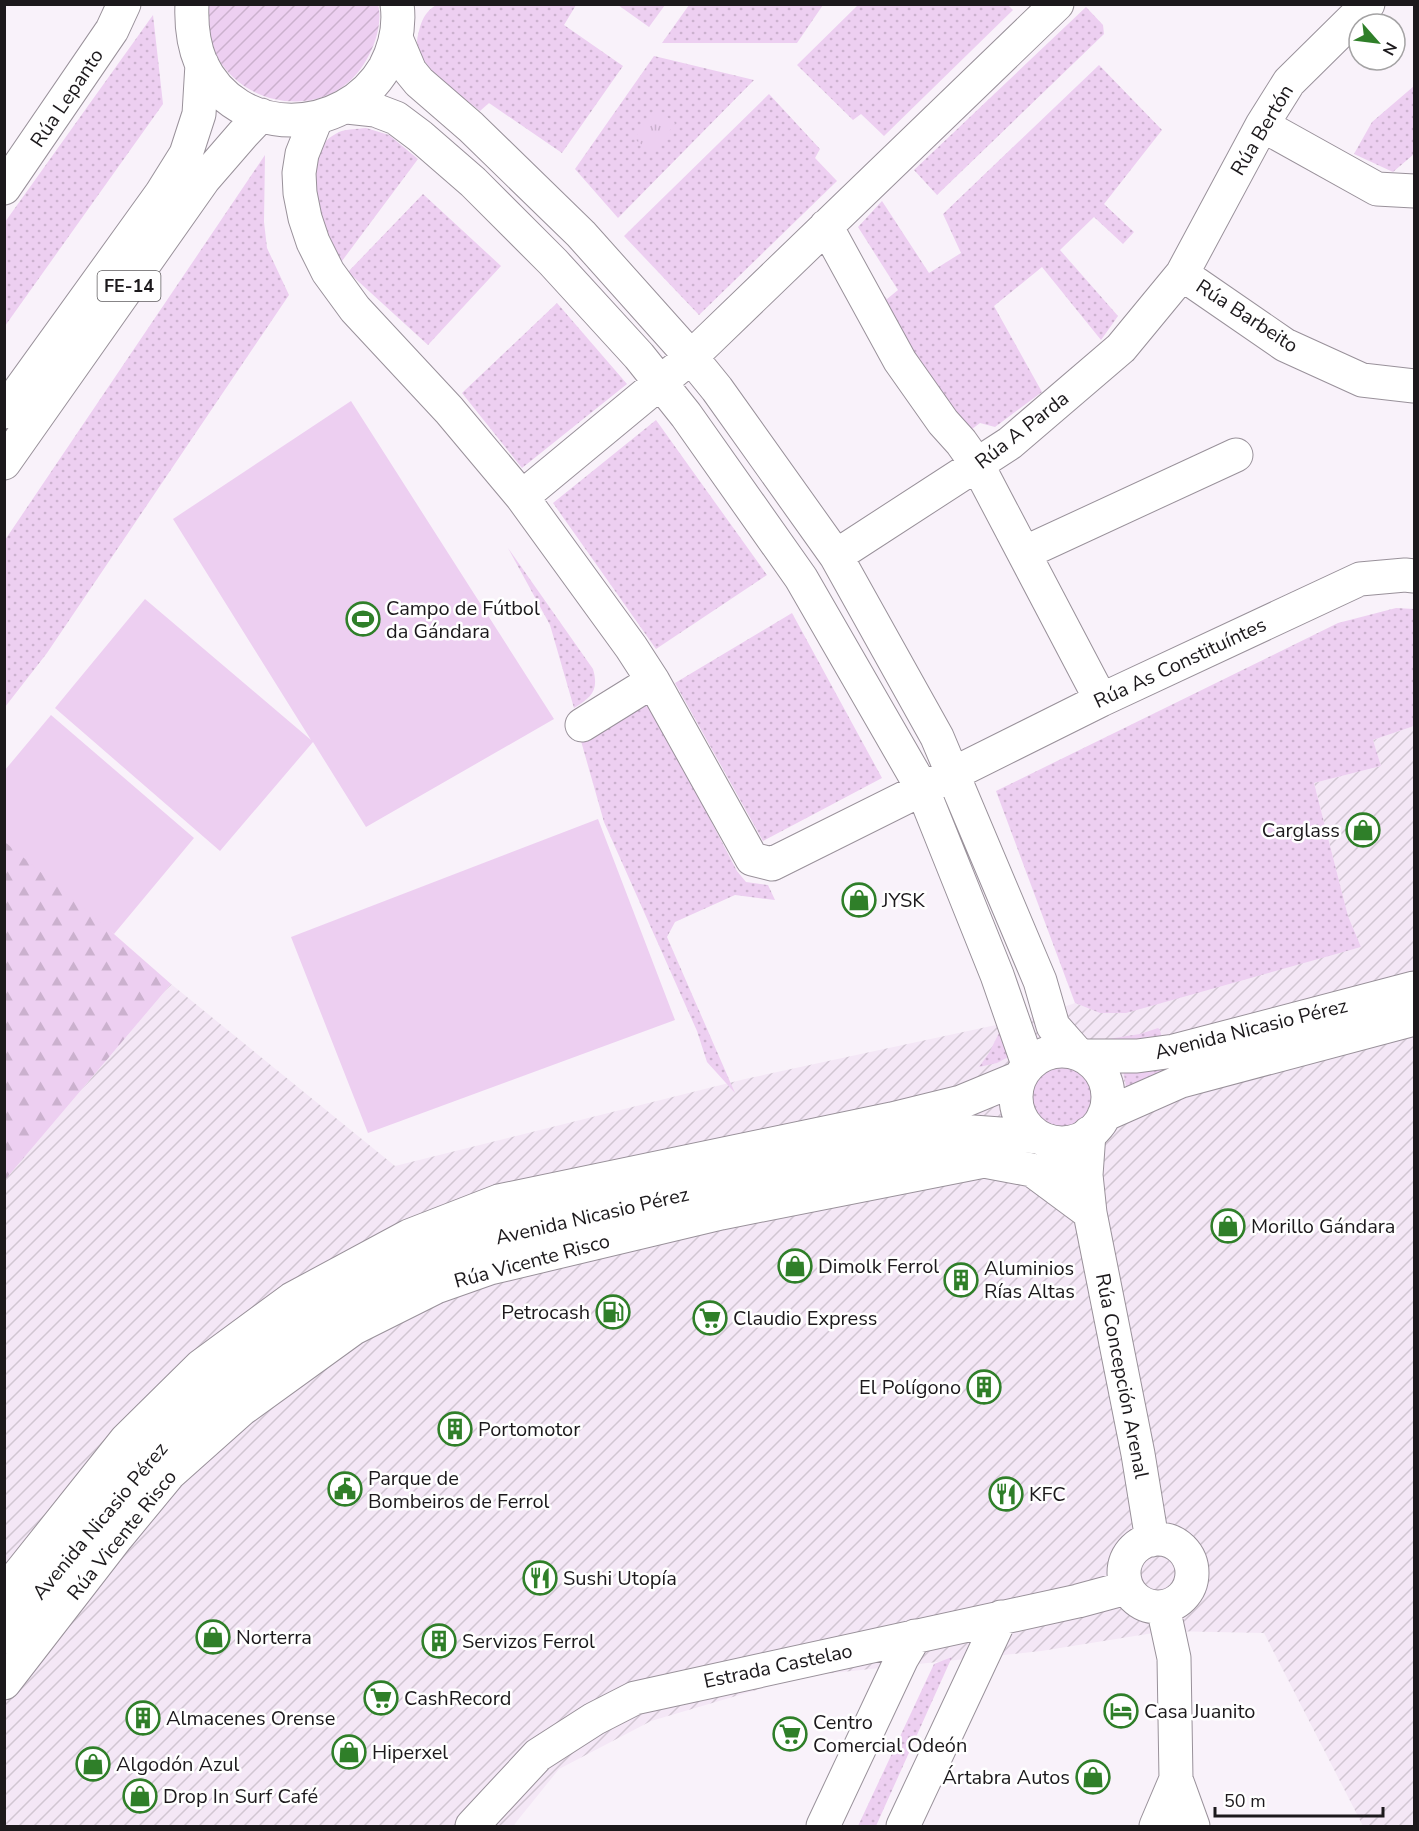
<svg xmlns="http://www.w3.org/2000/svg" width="1419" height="1831" font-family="'Nunito Sans',sans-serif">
	<defs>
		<pattern id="industrial-furrows" width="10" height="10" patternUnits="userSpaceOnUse" patternTransform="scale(1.5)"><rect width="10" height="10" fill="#f4e7f6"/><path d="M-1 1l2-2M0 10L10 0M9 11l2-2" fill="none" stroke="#d1c6d2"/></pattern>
		<pattern id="grass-dots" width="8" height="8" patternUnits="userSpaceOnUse" patternTransform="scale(1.5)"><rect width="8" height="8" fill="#edcff1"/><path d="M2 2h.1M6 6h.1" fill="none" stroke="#cbb1ce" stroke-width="1.8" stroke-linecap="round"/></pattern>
		<pattern id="forest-firs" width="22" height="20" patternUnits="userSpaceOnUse" patternTransform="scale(1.5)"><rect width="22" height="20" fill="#edcff1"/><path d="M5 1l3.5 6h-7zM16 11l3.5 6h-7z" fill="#cbb1ce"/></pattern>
		<pattern id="park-tufts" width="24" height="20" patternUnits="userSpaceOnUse" patternTransform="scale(1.5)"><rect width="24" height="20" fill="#edcff1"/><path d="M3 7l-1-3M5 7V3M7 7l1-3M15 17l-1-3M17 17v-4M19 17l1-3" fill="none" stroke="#cbb1ce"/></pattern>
		<pattern id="garden-furrows" width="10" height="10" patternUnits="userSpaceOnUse" patternTransform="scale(1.5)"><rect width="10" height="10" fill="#edcff1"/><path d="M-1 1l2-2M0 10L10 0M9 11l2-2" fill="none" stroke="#cbb1ce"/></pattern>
	</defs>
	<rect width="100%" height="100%" fill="#f9f2fa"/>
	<path fill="url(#industrial-furrows)" d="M1414,726V1826H1363L1264,1633L1166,1631L1041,1651L804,1676L651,1721L559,1769L513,1826H5V1180L171,984L395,1166L745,1079L1038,1016L1075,1003L1100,1013L1361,947L1348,916L1314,783L1381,766L1373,740Z"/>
	<path fill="url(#grass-dots)" d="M436,5H576L564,25L623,66L562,153L489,103L480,111C460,94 420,70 417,42C417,37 419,31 420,27C423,17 427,11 436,5Z
		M618,5H665L649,27Z
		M689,5V4L823,5L797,43H662Z
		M1008,5L1013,10L884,136L861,114L853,120L797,65L858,5Z
		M1086,7L1103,25L1104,34L937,195L914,170Z
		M153,15L163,104L5,326V222Z
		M654,56L754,80L618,218L575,169Z
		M1099,65L1162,130L1104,204L1134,232L1123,244L1094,217L1060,250L1118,316L1101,340L1042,267L994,306L1042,392L995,427L980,423L964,435L877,301L884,296L887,299L898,290L858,227L882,201L929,273L961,253L943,214Z
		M1414,86V154L1393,172L1354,154L1372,122Z
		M769,94L820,149L815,158L837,181L699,315L624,236Z
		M366,128L389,135L418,159L339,265C324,228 288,157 339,132C346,129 358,129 366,128Z
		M265,155L264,222L267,248L289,295L47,653L5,707V540Z
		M423,194L501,266L428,345L348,272Z
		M557,303L627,384L522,468L462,393Z
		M656,420L767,575L656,649L553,503Z
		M508,548L593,669C599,690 592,697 574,708L550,625Z
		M1396,608L1414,609V726L1373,740L1381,766L1314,783L1348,916L1361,947L1126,1013H1100L1075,1003L996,791L1338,623Z
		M792,613L882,778L763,841L675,683Z
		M646,705L652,708L737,871L746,882L768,885L775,900L735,895L675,922L667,937L735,1093L707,1062L697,1031L604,822L581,741L638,706Z
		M1158,1028L1160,1030L1162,1039H1108L1140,1034Z
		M1001,1029L1012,1055L997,1063L979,1067L989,1053Z
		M1030 1095a32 32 0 1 1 64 0a32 32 0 1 1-64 0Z
		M1171,1065L1172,1071L1127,1091L1123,1070Z
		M952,1657L876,1826H858L934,1664Z"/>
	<path fill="url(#forest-firs)" d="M5,818L114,934L171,984L5,1180Z"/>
	<path fill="url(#park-tufts)" d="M656,109L675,123L654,153L634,139Z"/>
	<path fill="url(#garden-furrows)" d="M209,4H378C382,20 377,39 370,53C329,141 194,100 209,4Z"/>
	<path fill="#edcff1" d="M351,401L554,719L366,827L313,742L220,851L55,708L145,599L311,740L173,519Z
		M51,715L194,838L114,934L5,842V770Z
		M598,819L675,1020L368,1133L291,937Z"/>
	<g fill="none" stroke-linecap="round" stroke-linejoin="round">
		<g stroke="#99919a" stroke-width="35">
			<path id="minor" d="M396,38L410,71L419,82L471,127L581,234L691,357L717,389L836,556L937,737L1040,981L1053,1026L1076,1052
				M347,107L375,110L396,118L420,136L473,182L553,262L639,356L686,415L801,578L922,788L997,975L1028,1064
				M316,119L302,154L299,173L300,193L305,218L313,242L328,272L355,309L449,410L522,497L631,647L653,681L752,859L772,864L1101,700L1360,579L1405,575L1414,576
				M1262,125L1377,189L1414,191
				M4,188L112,30L124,4
				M826,226L900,361L943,422L961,442L978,466L1101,700
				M1182,274L1285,345L1362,380L1414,386
				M522,497L691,357L1057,4
				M1024,553L1236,455
				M836,556L1010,443L1121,348L1182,274L1262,125L1289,82L1368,4
				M582,725L653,681
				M1089,1133L1086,1175L1090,1213L1138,1454L1152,1540
				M1048,1141L1063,1161L1084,1201
				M1124 1573a34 34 0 1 1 68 0a34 34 0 1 1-68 0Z
				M1163,1607L1174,1658L1176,1779L1193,1826
				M4,1683L117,1537L169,1474L242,1409L354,1328L436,1287L490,1268L721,1213L984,1161L1032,1170L1090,1213
				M472,1826L538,1755L594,1719L635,1698L1078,1601L1126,1588
				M823,1826L902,1658L915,1636
				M903,1826L1001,1617
				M1156,1826L1176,1779"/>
		</g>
		<g stroke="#99919a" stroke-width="35">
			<path id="highway" d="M192,4C191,25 193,44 201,63C237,140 344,137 385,67C395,48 400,26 397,4
				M4,412L161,194L186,154L199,114L202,64
				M4,463L204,179L243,134L261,115
				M1016 1097a46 46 0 1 1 92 0a46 46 0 1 1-92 0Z
				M1085,1056H1137L1174,1051L1414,988
				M1104,1115L1181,1081L1414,1019
				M4,1593L126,1440L201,1366L292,1299L409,1236L499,1201L892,1119L961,1102L1019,1078
				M4,1637L147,1457L221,1389L315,1323L424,1264L506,1233L897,1146L973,1132L1039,1137"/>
		</g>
		<use href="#minor" stroke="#fff" stroke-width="33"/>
		<use href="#highway" stroke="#fff" stroke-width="33"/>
	</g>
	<defs>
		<g id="stadium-ring" transform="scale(1.725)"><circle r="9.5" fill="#fff" stroke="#2f7f29" stroke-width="1.5"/><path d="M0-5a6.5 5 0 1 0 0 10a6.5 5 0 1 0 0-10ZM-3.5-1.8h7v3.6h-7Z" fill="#2f7f29"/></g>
		<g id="shop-ring" transform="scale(1.725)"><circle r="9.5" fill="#fff" stroke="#2f7f29" stroke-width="1.5"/><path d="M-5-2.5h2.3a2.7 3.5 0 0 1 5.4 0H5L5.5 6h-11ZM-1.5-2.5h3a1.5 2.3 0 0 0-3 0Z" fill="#2f7f29"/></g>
		<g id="building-ring" transform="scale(1.725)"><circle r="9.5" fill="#fff" stroke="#2f7f29" stroke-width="1.5"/><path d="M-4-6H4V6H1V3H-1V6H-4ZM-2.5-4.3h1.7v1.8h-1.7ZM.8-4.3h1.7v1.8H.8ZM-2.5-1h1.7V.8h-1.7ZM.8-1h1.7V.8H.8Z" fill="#2f7f29"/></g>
		<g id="fuel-ring" transform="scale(1.725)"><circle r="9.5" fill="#fff" stroke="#2f7f29" stroke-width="1.5"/><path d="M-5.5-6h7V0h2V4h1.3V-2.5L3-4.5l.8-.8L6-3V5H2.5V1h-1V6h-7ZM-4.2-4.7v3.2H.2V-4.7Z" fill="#2f7f29"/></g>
		<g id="supermarket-ring" transform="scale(1.725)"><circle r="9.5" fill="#fff" stroke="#2f7f29" stroke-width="1.5"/><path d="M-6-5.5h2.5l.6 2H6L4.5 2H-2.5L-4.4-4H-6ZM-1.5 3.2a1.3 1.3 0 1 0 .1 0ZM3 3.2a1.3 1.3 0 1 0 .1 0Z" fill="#2f7f29"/></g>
		<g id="civic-ring" transform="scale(1.725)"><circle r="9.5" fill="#fff" stroke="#2f7f29" stroke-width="1.5"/><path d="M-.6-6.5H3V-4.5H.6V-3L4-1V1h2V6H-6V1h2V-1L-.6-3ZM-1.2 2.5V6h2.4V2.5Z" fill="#2f7f29"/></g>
		<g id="restaurant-ring" transform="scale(1.725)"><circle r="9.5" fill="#fff" stroke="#2f7f29" stroke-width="1.5"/><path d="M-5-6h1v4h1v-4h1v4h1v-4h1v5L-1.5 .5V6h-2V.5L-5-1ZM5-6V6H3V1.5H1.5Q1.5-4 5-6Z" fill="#2f7f29"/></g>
		<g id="hotel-ring" transform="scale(1.725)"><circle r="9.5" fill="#fff" stroke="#2f7f29" stroke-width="1.5"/><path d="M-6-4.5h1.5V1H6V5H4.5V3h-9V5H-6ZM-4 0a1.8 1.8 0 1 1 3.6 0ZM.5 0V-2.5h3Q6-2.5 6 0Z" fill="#2f7f29"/></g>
	</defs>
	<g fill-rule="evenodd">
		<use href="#stadium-ring" x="363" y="619"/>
		<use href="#shop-ring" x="1363" y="830"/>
		<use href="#shop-ring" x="859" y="900"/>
		<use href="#shop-ring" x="1228" y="1226"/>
		<use href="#shop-ring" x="795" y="1266"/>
		<use href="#building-ring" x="961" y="1280"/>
		<use href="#fuel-ring" x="613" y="1312"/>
		<use href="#supermarket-ring" x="710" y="1318"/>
		<use href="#building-ring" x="984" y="1387"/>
		<use href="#building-ring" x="455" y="1429"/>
		<use href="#civic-ring" x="345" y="1489"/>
		<use href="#restaurant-ring" x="1006" y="1494"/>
		<use href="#restaurant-ring" x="540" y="1578"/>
		<use href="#shop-ring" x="213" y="1637"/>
		<use href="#building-ring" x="439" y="1641"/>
		<use href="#supermarket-ring" x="381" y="1698"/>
		<use href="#hotel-ring" x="1121" y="1711"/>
		<use href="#building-ring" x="143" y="1718"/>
		<use href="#supermarket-ring" x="790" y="1734"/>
		<use href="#shop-ring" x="349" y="1752"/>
		<use href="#shop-ring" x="93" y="1764"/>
		<use href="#shop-ring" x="1093" y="1777"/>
		<use href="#shop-ring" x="140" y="1796"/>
	</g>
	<g text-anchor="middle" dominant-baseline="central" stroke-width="5" stroke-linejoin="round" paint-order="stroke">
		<rect fill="#fff" stroke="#605e60" stroke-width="1.5" x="97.5" y="271" width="63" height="30" rx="4.5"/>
		<g font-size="18" font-weight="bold" fill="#1c191c">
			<text x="129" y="286">FE-14</text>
		</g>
		<g font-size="20" fill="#1c191c" stroke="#fff">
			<text transform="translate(67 98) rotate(-56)">Rúa Lepanto</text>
			<text transform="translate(1262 130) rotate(-59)">Rúa Bertón</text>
			<text transform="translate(1247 316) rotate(33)">Rúa Barbeito</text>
			<text transform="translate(1022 430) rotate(-38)">Rúa A Parda</text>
			<text transform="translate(1180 663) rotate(-25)">Rúa As Constituíntes</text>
			<text transform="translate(1251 1029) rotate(-14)">Avenida Nicasio Pérez</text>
			<text transform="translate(592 1216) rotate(-13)">Avenida Nicasio Pérez</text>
			<text transform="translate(532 1261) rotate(-15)">Rúa Vicente Risco</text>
			<text transform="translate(1122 1376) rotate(79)">Rúa Concepción Arenal</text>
			<text transform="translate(100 1521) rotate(-50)">Avenida Nicasio Pérez</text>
			<text transform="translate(122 1535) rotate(-51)">Rúa Vicente Risco</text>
			<text transform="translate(778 1666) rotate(-12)">Estrada Castelao</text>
		</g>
		<g font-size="20" fill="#1c191c" stroke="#fff" text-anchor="start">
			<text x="386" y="608">Campo de Fútbol<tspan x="386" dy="23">da Gándara</tspan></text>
			<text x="1340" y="830" text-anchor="end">Carglass</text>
			<text x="882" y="900">JYSK</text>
			<text x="1251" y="1226">Morillo Gándara</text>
			<text x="818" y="1266">Dimolk Ferrol</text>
			<text x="984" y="1268">Aluminios<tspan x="984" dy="23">Rías Altas</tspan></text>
			<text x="590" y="1312" text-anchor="end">Petrocash</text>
			<text x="733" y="1318">Claudio Express</text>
			<text x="961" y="1387" text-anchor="end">El Polígono</text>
			<text x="478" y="1429">Portomotor</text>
			<text x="368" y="1478">Parque de<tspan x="368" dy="23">Bombeiros de Ferrol</tspan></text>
			<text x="1029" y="1494">KFC</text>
			<text x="563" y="1578">Sushi Utopía</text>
			<text x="236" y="1637">Norterra</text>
			<text x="462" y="1641">Servizos Ferrol</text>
			<text x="404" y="1698">CashRecord</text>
			<text x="1144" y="1711">Casa Juanito</text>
			<text x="166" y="1718">Almacenes Orense</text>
			<text x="813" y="1722">Centro<tspan x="813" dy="23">Comercial Odeón</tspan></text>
			<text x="372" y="1752">Hiperxel</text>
			<text x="116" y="1764">Algodón Azul</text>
			<text x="1070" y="1777" text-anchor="end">Ártabra Autos</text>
			<text x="163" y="1796">Drop In Surf Café</text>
		</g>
	</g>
	<rect width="1419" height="1831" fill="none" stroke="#1c191c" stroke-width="12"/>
	<g transform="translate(1377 42) rotate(118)"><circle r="28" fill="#ffffff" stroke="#a4a3a4" stroke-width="1.5"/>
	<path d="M0-4.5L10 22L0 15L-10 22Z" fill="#2f7f29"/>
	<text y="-9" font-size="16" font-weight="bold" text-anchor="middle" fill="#1c191c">N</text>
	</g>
	<path d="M1215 1807v9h168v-9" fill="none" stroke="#1c191c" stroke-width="3"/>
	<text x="1224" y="1807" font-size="18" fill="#1c191c" stroke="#ffffff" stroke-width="4.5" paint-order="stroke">50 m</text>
</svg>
